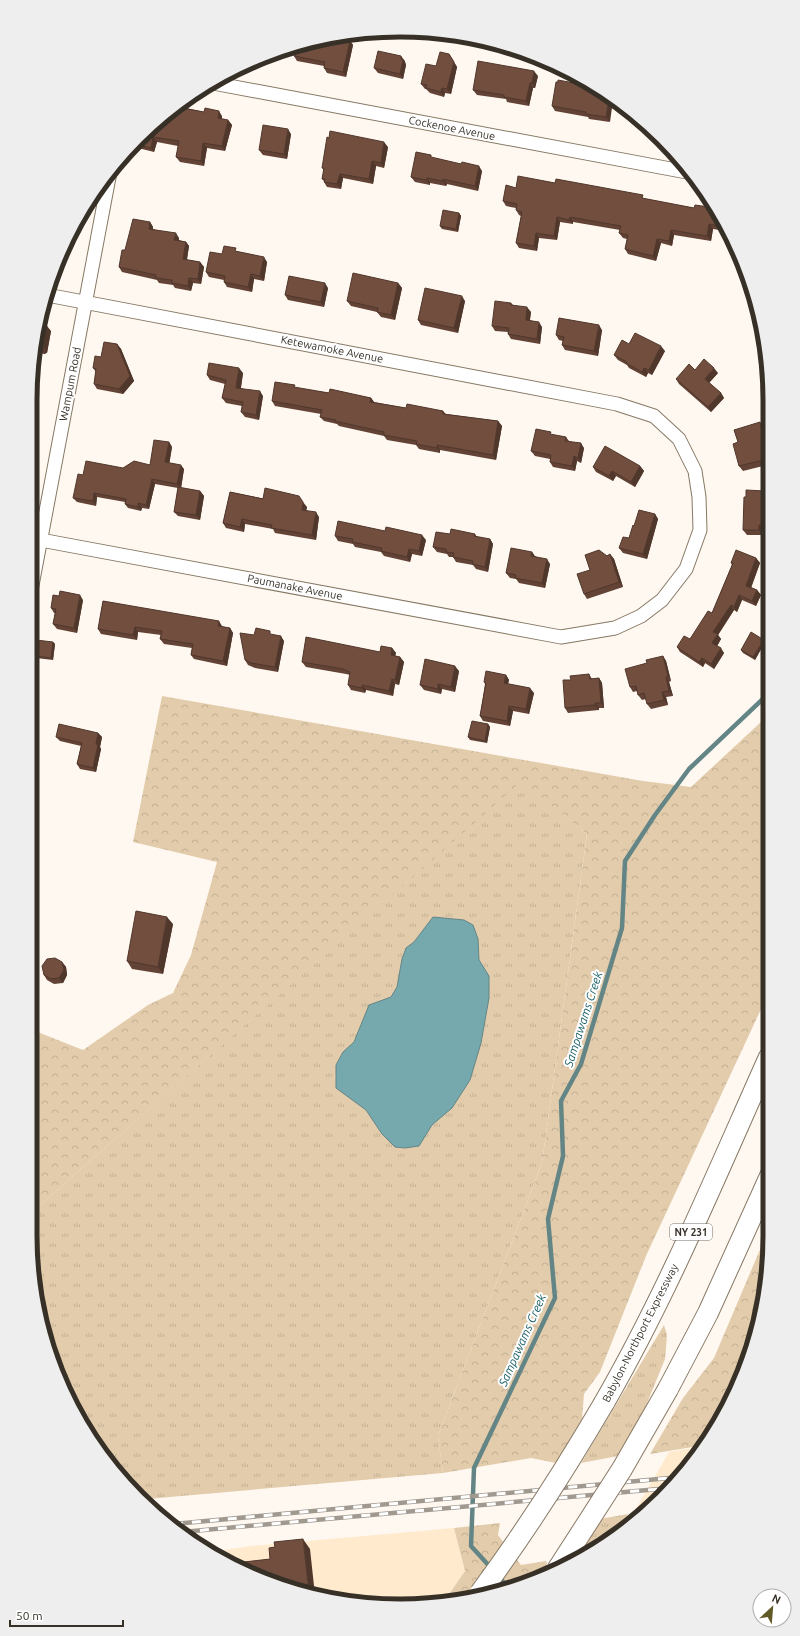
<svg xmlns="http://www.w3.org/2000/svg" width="800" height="1636" font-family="Ubuntu,sans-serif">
	<defs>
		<pattern id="grass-tufts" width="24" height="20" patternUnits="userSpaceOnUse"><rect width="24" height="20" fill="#e3ccac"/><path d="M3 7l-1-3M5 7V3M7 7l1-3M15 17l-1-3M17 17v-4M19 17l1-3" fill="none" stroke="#c3b094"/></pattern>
		<pattern id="forest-crowns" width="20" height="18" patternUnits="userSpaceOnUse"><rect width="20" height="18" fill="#e3ccac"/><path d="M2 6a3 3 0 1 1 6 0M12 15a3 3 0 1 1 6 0" fill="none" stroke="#c3b094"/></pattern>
	</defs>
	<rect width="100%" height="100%" fill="#fff8f0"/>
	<path fill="#ffeace" d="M699,1447L678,1480L623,1531L669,1452Z
		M454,1528L465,1571L443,1603L328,1599L258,1578L210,1552L251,1546Z"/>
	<path fill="url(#grass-tufts)" d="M521,781L587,834L542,1163L438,1436L443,1473L147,1499L107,1461L50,1355L30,1236V1214Z
		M664,1325L667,1335L665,1359L641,1418L618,1456L581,1463Z
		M628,1514L617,1534L576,1560L600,1519Z"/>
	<path fill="url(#forest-crowns)" d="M162,696L643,781L691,787L761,722L768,708L769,992L646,1256L600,1372L584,1394L582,1419L556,1463L531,1458L443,1473L438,1436L542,1163L587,834L521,782L30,1214V1029L83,1050L148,1005L173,993L191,955L217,862L133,842Z
		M770,1226L763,1308L742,1378L699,1446L650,1454L683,1398L714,1358Z
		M500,1523L498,1535L521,1565L546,1561L550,1572L449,1603H443L465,1571L454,1528Z"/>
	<path fill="#76a9ae" stroke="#638586" d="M433,917L464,920L473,925L478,939L479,960L489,976V998L481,1043L470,1080L452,1108L432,1125L419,1146L405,1148L395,1147L382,1134L366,1110L336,1088V1065L343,1052L354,1042L369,1005L391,997L397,987L402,959L406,948L414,942Z"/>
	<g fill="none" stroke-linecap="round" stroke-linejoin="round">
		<path stroke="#638586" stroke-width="4.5" d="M492,1569L471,1546L474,1468L555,1298L548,1219L563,1156L561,1101L581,1064L622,928L625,861L655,815L689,769L768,694
			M498,1576L506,1585"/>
		<g stroke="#867864" stroke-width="15">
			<path id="street" d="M213,83L692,173
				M30,538L561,637L615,628L641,616L662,600L686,569L700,530L699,497L695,471L679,439L654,416L617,404L47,295
				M30,596L110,172"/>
		</g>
		<g stroke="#867864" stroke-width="22">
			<path id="primary" d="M668,1389L708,1313L770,1176
				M604,1403C668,1292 717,1173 769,1057"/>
		</g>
		<use href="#street" stroke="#fff" stroke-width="13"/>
		<use href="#primary" stroke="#fff" stroke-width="20"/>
		<g stroke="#9f9990" stroke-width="4.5">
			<path id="rail" d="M174,1524L680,1477
				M182,1532L670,1488"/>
		</g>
		<use href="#rail" stroke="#fff" stroke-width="3" stroke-dasharray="9" stroke-linecap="butt"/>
		<g stroke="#867864" stroke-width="22" stroke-linecap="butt">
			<path id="primary-bridge" d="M557,1570L622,1469L668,1389
				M480,1593C525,1532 566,1468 604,1403"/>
		</g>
		<use href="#primary-bridge" stroke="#fff" stroke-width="20"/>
	</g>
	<path fill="#624336" d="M452,35L468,37L467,40L453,37Z
		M350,41L353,45L346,77L327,73L324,68V66L297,61L294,56Z
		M279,52L278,60L276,61L259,58Z
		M449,54L457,67L451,94L445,93L444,97L430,93L426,89H425L421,84L436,66Z
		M405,61V62L406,65L403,79L378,73L374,68Z
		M538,76L535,88H533L529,106L507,102L506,99L477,95L473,90Z
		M590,86L610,122L589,119L588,117L555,111L552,106Z
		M186,108L222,116V119L228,120L232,125L225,151L207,148L204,166L180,162L176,157L178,146L157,142L154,152L138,148L134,144Z
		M633,114L647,128L635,125L631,120Z
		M291,134L287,159L263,155L259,150Z
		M388,147L384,168L376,166L373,184L343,178L341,189L327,187L324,182V181L322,179L324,170L322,168Z
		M434,158L482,171L478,191L447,184L446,186L430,183V185L415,182L411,177Z
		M555,183L645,199L694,208L709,207L712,206L726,231L713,229L711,241L674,235L672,246L661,243L656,261L628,254L625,249L627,239L623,238L619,233L620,230L573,222V224L560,222L557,240L539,238L537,251L519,248L516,243L521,216L519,215L516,210V208L506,206L503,201L516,188Z
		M459,213L461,216L458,232L442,229L440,226Z
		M150,222L153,227V229L179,238V240L186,242L189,246L187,260L200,262L204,267L201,284L193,283L191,291L175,288L173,285L159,283L157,280L122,272L119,267L125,250Z
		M238,252L267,262L264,281L254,279L252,292L227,287L224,282V280L209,277L206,272L222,254Z
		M398,283L402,288L395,320L381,317L377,312L351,306L347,301Z
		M328,288L324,307L288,300L285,295Z
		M465,301L458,333L421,325L418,320Z
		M511,303L513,305L531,312L530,320L542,327L540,344L511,339L508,334V332L495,331L492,326Z
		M37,328L51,331L47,353H46L45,354L35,353Z
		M602,330L598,356L565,350L562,345L563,341L559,340L556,335Z
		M117,344L121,349L134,381L123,394L97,389L94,384L96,372L93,368L101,357Z
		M629,344L665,351L652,375L648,373L646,377L629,368L627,365L618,360L614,355Z
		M695,370L718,373L709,383L721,393L724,398L711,412L679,384L676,379Z
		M243,373L241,388L263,396L259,420L245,417L241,412L242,406L226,403L222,398L225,384L210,380L207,375Z
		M296,388L329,393L371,398L374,402L406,408L443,411L446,414L498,421L502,426L496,460L440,450V453L419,449L416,445L387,440L384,436L339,426L337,424L324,421L320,417L321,414L275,406L272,401Z
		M763,427L767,442V465L743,471L739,466L738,442Z
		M553,435L566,437L569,441L584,448L581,463L577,461L575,471L553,467L550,462V459L535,456L531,451Z
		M169,442L172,447L169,463L184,469L181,488L200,491L204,496L200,520L178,516L174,512L178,488L155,484L149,509L142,508L141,511L128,508L125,504V502L97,497L96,506L77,502L73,498L83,475L123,468L150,465Z
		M640,466L644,471L635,487L616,476L613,481L596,472L593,467Z
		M765,491L767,494V530H763L762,535H747L743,530Z
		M230,492L307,507L306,511L319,517L316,540L275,533L273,529L245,524L244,532L226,528L223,523Z
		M655,514L658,519L647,559L623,553L619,548L629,538L634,526Z
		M450,534H475L477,537L490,539L493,544L488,572L476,569L473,565L456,562L453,557H449L447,554L437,552L433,547Z
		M335,536L426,540L422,556L412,554L410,562L384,556L381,552L355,547L353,544L338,541Z
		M532,552L535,556L550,564L545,588L519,583L516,579L510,578L506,573Z
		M610,554L614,559L623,587L587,599L584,594L590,570L607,556Z
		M756,558L760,563L751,587L757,590L761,595L756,606L742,600L737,612L734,610L718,635L721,639L717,646L724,653L714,669L705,663L703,667L680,652L677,647L690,639L712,613L732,565L731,563Z
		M83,600L77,633L57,629L53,624L55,613H54L51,608Z
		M103,601L230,628L233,633L227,666L194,659L191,655L192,648L164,644L160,639L161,635L138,632L137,640L101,634L98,629Z
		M254,635H273L284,641L278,672L255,668L248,665L245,660Z
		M764,640L765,642L755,660L743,653L741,650Z
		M53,642L55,644L53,660L36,658L34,656Z
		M392,648L396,653L395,656L400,657L404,662L399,685L395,684L393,696L366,690L365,693L351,690L348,685L350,675L346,674L306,667L302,662L380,652Z
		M663,656L666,661L671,681L669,682L673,696L666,697L668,705L651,709L647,704L646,699L642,700L638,695L637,691L633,692L630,687L647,663Z
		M459,671L455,692L442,689L441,694L424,690L420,685Z
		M589,674L592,679L599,678L602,683L604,708H599V710L568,713L565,708L571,680Z
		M506,675L509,680L508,684L534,693L529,714L513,711L510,726L483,721L480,716L485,684L484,682Z
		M488,724L490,727L487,743L470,740L468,737Z
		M98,733L102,737L100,747L101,749L96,772L80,769L77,764L81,746L60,741L56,737Z
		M173,924L163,974L132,969L127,961Z
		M62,962L66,967L67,975L63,983L54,984L47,980L44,975Z"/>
	<path fill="#50372c" d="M466,36L468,37L467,40L465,38Z
		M350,41L353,45L346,77L343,72Z
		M279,52L278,60L274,55V53Z
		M449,54L457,67L451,94L447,89Z
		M401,56L405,61V62L406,65L403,79L400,74Z
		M534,71L538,76L535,88L532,83Z
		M530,83L533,88L529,106L526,101Z
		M442,88L445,93L444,97L441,92Z
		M609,97L613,100L610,122L606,117Z
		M219,111L222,116L221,123L218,118Z
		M228,120L232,125L225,151L222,146Z
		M288,129L291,134L287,159L284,154Z
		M153,137L157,142L154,152L151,148Z
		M384,142L388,147L384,168L381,163Z
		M203,143L207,148L204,166L201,161Z
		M372,161L376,166L373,184L369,179Z
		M479,166L482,171L478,191L475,186Z
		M340,174L343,178L341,189L337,184Z
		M427,178L430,183V185L426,180Z
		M443,179L447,184L446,186L443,181Z
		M459,213L461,216L458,232L456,229Z
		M557,217L560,222L557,240L554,236Z
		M570,217L573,222V224L569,220Z
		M150,222L153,227L152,234L149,229Z
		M709,224L713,229L711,241L707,236Z
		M671,230L674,235L672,246L669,241Z
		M176,233L179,238L178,245L174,240Z
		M536,233L539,238L537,251L534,246Z
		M657,239L661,243L656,261L653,256Z
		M186,242L189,246L186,264L183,259Z
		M62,251L59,264L57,261Z
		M264,257L267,262L264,281L260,276Z
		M200,262L204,267L201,284L198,279Z
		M251,274L254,279L252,292L248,287Z
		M189,278L193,283L191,291L188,286Z
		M325,283L328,288L324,307L321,302Z
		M398,283L402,288L395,320L391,315Z
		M462,296L465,301L458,333L454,328Z
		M527,307L531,312L529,325L526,320Z
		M539,322L542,327L540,344L537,339Z
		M599,325L602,330L598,356L594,351Z
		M47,326L51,331L47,353L44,348Z
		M117,344L121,349L134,381L123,394L119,389Z
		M661,346L665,351L652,375L649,370Z
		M42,348L46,353L45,354L42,349Z
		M239,368L243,373L240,393L236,388Z
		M644,368L648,373L646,377L642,372Z
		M714,368L718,373L708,384L705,379Z
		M260,391L263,396L259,420L256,415Z
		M721,393L724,398L711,412L708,407Z
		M371,398L374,402H370Z
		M498,421L502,426L496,460L493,455Z
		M760,422L763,427L767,442V446L765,443Z
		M169,442L172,447L169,466L165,462Z
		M581,443L584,448L581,463L578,458Z
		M437,445L440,450V453L437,448Z
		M574,456L577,461L575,471L572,466Z
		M181,465L184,469L181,488L177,484Z
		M640,466L644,471L635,487L631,482Z
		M612,471L616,476L613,481L609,476Z
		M152,479L155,484L149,509L146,505Z
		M200,491L204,496L200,520L196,515Z
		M765,491L767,494V530L764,525Z
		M94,493L97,497L96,506L93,501Z
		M303,502L307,507L305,515L302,510Z
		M138,503L142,508L141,511L138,507Z
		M316,512L319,517L316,540L312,535Z
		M655,514L658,519L647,559L643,554Z
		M242,519L245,524L244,532L240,527Z
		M759,525L763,530L762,535L759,530Z
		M422,535L426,540L422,556L419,551Z
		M490,539L493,544L488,572L485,567Z
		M409,549L412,554L410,562L407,557Z
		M532,552L535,557L531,556Z
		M610,554L614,559L623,587L619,582Z
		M756,558L760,563L750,591L746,586Z
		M547,559L550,564L545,588L542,583Z
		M757,590L761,595L756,606L752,601Z
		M80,595L83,600L77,633L74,628Z
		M739,595L742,600L737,612L734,607Z
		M731,605L734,610L718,635L721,639L716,648L712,643L713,632Z
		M219,621L222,626L221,631L218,626Z
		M135,627L138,632L137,640L133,635Z
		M230,628L233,633L227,666L223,661Z
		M281,636L284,641L278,672L275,667Z
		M764,640L765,642L755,660L753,657Z
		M53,642L55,644L53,660L51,658Z
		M392,648L396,653L394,660L391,655Z
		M721,648L724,653L714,669L711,664Z
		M663,656L666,661L671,681L668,676Z
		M400,657L404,662L399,685L395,680Z
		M702,658L705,663L703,667L699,662Z
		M455,666L459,671L455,692L451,687Z
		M506,675L509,680L507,688L504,683Z
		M666,677L669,682L673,696L669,691Z
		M599,678L602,683L604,708L601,703Z
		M392,679L395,684L393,696L389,691Z
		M438,684L442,689L441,694L438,689Z
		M362,685L366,690L365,693L362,688Z
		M530,688L534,693L529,714L526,709Z
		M662,692L666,697L668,705L664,700Z
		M595,703L599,708V710L595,705Z
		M509,706L513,711L510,726L507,721Z
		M488,724L490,727L487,743L485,741Z
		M98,733L102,737L100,747L101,749L96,772L93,768L96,744Z
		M167,917L173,924L163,974L158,967Z
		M62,962L66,967L67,975L63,983L59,978Z
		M303,1539L310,1549L315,1595L309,1593Z"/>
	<path fill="#724e3f" stroke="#50372c" d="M456,36H466L465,38Z
		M328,37H333L350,41L343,72L324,68L325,62L294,56L296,47Z
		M378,51L401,56V59L403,60L400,74L374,68Z
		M440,52L449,54L454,62L447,89L442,88L441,92L426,88L427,85L421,84L426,64L436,66Z
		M274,53V55L273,56L268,55Z
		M478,61L534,71L532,83H530L526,101L504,97V95L473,90Z
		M558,80L590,86L609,97L606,117L586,114V112L552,106L556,82H558Z
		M181,104H183L182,108L204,112L205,108L219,111L218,118L228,120L222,146L203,143L201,161L176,157L179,141L153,137L151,148L134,144L139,138Z
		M633,114L641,122L631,120Z
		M263,125L288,129L284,154L259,150Z
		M330,131L384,142L381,163L372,161L369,179L340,174L337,184L324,182L325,179H322L324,168H322L327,137L329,138Z
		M416,152L431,155V157L461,164L462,162L479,166L475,186L443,179V181L427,178L426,180L411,177Z
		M518,176L555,183L556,179L643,195L642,198L694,208L695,205L709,207L712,206L723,227L709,224L707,236L671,230L669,241L657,239L653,256L625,249L628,235L619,233L621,226L570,217L569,220L557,217L554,236L536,233L534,246L516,243L522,212L516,210L517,204L503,201L506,185L516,188Z
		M443,210L459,213L456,229L440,226Z
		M133,219L150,222L149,229L176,233L174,240L186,242L183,259L200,262L198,279L189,278L188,286L172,283V280L156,278V275L119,267L122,250H125Z
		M224,246L236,248L235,251L264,257L260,276L251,274L248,287L224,282L225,276L206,272L210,252L222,254Z
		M353,273L398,283L391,315L377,312L378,308L347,301Z
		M289,276L325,283L321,302L285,295Z
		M425,288L462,296L454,328L418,320Z
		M495,301L511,303V305L527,307L526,320L539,322L537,339L508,334L509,328L492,326Z
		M559,318L599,325L594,351L562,345L564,337L556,335Z
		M38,325L47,326L44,348H42V349L35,348L37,328Z
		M635,333L661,346L649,370L644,368L642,372L626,363L627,362L614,355L622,340L629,344Z
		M104,342L117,344L130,376L119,389L94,384L96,369L93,368L95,356L101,357Z
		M704,359L714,368L705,379L721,393L708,407L676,379L689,364L695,370Z
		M209,363L239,368L236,388L260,391L256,415L241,412L243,402L222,398L226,380L207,375Z
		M275,382L295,385L294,387L329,393L330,389L371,398L370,402L406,408L407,404L443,411V414L498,421L493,455L437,445V448L416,444L417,441L384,435V432L335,421L336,420L320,417L322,410L272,401Z
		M760,422L765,443H767V459L739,466L733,444L738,442L734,430Z
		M536,429L551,432L550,434L566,437L565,441L581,443L578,458L574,456L572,466L550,462L551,455L531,451Z
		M154,440L169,442L165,462L181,465L177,484L152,479L146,505L138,503V507L125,504L126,499L94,493L93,501L73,498L78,474L83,475L86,461L123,468L134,461L150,465Z
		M605,446L640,466L631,482L612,471L609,476L593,467Z
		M178,487L200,491L196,515L174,512Z
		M265,488L299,496L303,502L302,510L316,512L312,535L271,528L272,525L242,519L240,527L223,523L230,492L263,499Z
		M746,490L765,491L764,525H759V530H743L744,497H746Z
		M639,510L655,514L643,554L619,548L623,537L629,538L633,525L634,526Z
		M338,521L385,531L386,527L422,535L419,551L409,549L407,557L381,551L382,548L352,542L353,539L335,536Z
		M451,529L475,534L474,536L490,539L485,567L472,564L473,561L453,557L454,553L446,552V549L433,547L436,532L450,534Z
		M511,548L532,552L531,556L547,559L542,583L515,578L516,575L506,573Z
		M599,550L607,556L610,554L619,582L584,594L577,574L590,570L585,555Z
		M736,550L756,558L746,586L757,590L752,601L739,595L734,607L731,605L713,632L718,634L712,643L721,648L711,664L702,658L699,662L677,647L684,636L690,639L708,611L712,613L733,563H731Z
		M60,591L80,595L74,628L53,624L56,609L51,608L53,595L59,596Z
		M103,601L219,621L218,626L230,628L223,661L191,655L193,644L160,639L162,631L135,627L133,635L98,629Z
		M256,628L270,631V634L281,636L275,667L251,663L245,660L240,633L254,635Z
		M751,632L764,640L753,657L741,650Z
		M306,637L380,652L381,646L392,648L391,655L400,657L395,680L392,679L389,691L362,685V688L348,685L350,672L343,669L302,662Z
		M36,640L53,642L51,658L34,656Z
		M663,656L668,676L666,677L669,691L662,692L664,700L647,704L644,693L638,695L636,686L630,687L625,669L647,663L646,660Z
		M425,659L455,666L451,687L438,684V689L420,685Z
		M486,671L506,675L504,683L530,688L526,709L509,706L507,721L480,716L486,683L484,682Z
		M589,674L590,679L599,678L601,703H595V705L565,708L563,680H571L570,676Z
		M472,721L488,724L485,741L468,737Z
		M59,724L98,733L96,744L98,745L93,768L77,764L82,743L56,737Z
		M136,911L167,917L158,967L127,961Z
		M55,958L62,962L64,970L59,978L51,979L44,975L42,966L47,959Z
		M303,1539L309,1593L258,1578L245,1571L244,1562L270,1559L269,1548L275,1547L274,1542Z"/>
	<g text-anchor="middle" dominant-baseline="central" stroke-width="4" stroke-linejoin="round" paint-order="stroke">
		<rect fill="#fff" stroke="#726e68" stroke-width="1" x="670" y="1224" width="42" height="16" rx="3"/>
		<g font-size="10" font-weight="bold" fill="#363027">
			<text x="691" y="1232">NY 231</text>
		</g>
		<g font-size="11" fill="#363027" stroke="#fff">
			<text transform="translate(452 128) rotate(11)">Cockenoe Avenue</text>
			<text transform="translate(332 349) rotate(11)">Ketewamoke Avenue</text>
			<text transform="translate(70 384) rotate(-79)">Wampum Road</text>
			<text transform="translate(295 587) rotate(11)">Paumanake Avenue</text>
			<text transform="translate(640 1333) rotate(-63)">Babylon-Northport Expressway</text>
		</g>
		<g font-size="12" font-style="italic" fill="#185f66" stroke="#fff">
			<text transform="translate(583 1019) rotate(-72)">Sampawams Creek</text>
			<text transform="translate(522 1340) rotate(-66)">Sampawams Creek</text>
		</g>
	</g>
	<path d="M0 0H800V1636H0ZM400 37H400A363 363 0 0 1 763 400V1236A363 363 0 0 1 400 1599H400A363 363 0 0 1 37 1236V400A363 363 0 0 1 400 37Z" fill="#efeeee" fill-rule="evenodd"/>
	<path fill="none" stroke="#363027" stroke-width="5" d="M400 37H400A363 363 0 0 1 763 400V1236A363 363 0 0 1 400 1599H400A363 363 0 0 1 37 1236V400A363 363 0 0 1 400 37Z"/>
	<g transform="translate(772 1608) rotate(26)"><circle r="19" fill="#ffffff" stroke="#afaca9"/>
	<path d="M0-3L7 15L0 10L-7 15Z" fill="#615926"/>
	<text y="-6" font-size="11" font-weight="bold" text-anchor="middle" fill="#363027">N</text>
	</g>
	<path d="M10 1620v6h113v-6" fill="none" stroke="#363027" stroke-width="2"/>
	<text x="16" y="1620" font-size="12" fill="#363027" stroke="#ffffff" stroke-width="3" paint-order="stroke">50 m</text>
</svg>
